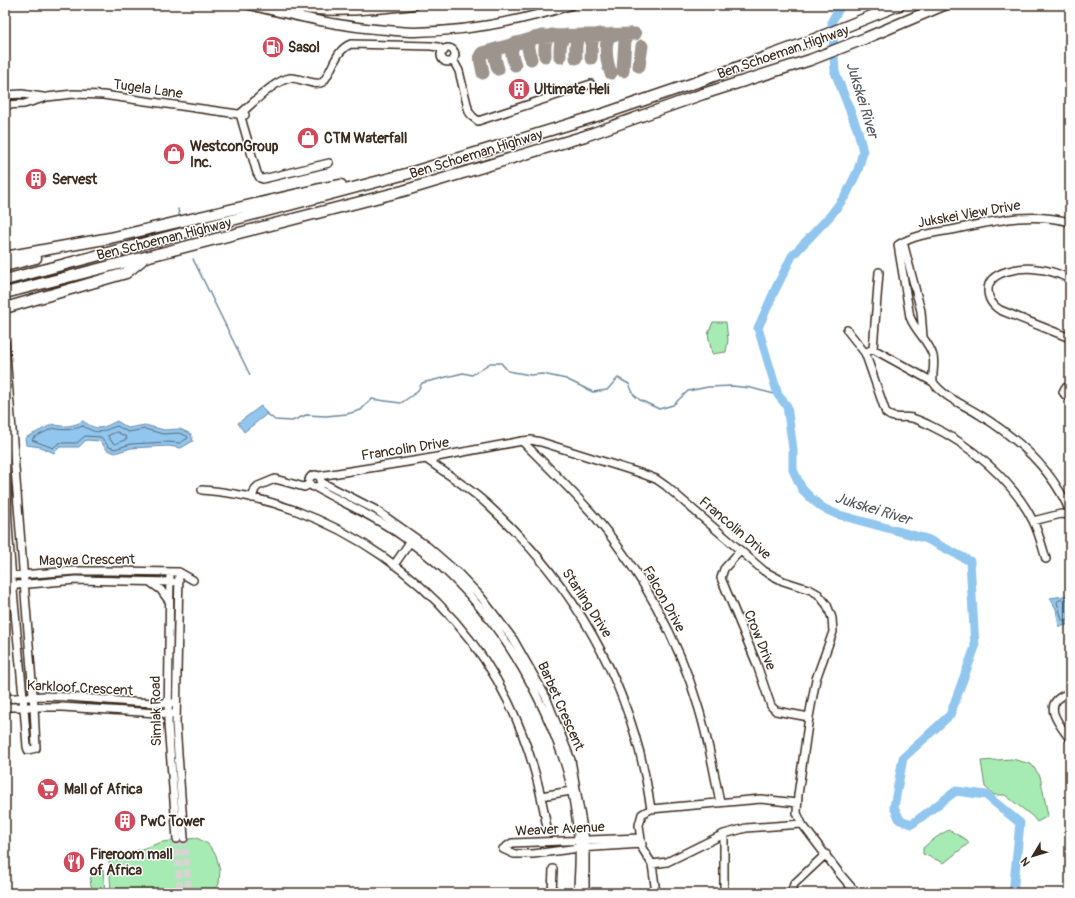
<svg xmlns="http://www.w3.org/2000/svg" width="1075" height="898" font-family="Pangolin,sans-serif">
	<rect width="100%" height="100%" fill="#fff"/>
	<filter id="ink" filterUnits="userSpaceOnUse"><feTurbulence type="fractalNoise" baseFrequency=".025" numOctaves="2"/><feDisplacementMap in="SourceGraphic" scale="8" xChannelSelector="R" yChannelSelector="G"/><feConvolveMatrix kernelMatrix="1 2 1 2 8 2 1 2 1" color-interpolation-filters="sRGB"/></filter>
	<g filter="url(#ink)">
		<path fill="#a6eab4" stroke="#708a69" d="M713,322H726L728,340L726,352L712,354L708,334Z
			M1012,759L1031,764L1040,776L1048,816L1037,822L1032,816L1005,795H994L985,787L981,761Z
			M949,830L967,840L969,843L944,863L923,854V848C931,841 940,834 949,830Z
			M197,838L208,844L216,855L220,870L219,884L213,893H111L109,860L162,842Z
			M103,870L105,891L97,893C89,888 89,879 93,871Z"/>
		<path fill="#91c6ef" stroke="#6f889b" d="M261,406L267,414L244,432L238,423Z
			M83,421C98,432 102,428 117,421L128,428L145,425L164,430L180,429L191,434L193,441L181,448L168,446L131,448L115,453L107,450L100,441L86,440L79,447H60L54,453L41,447L26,445L25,438L53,424C63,428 74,426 83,421Z
			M1070,595V624L1059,627L1056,609L1050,598Z"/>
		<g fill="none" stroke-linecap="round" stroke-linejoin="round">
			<path stroke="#5d6872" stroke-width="1" d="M83,426C99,436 101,431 117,426L128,432L145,429L163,434L179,433L187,436L188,438L180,443L167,442L131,444L115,449L109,447L101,437L85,436L77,443H59L53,448L32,440L33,438L53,428C63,431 73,430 83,426Z
				M117,432L126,437L127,439L115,444L112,442L108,436Z
				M1070,599L1059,600L1057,602L1062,620H1070"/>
			<path stroke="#6f889b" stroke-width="1.5" d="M178,209L179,214
				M193,259L250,375
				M266,413L275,420L292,421L306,415L326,416L347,414L361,410L371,399L401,403L417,392L422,383L463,373L472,375L490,363H501L508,371L530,375L543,374L566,379L593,392L607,390L618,378L629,384L634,395L640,400L659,409L673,405L688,391L708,387L732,386L751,388L778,395"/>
			<path stroke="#91c6ef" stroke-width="9" d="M841,5L832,21L835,72L858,131L863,152L858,170L846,195L831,215L792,256L775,290L758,328L778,395L787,406L793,449V470L802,489L812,499L823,508L836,514L927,539L970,561L975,647L950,715L903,758L894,807L900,820L912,824L956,791L986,795L1020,823L1013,893"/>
			<path stroke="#9d948e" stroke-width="13" d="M545,56C545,48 543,38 552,35
				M560,57C560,49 559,39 567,35
				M576,58C576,49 574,38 583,35
				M591,58C592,50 589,37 599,34
				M531,59C529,51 524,43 533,38
				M515,65C513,58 508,49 516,43
				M639,66L642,46
				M498,69C496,62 492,53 499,48
				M623,71L625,40L626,36L630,34
				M483,73L480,58L482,53L542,36L635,34
				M611,73C607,64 602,39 613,34"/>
			<path stroke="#d8d4d2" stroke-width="7" stroke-dasharray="7 3.5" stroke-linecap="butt" d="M184,838L189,893
				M177,839L180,893"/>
			<g stroke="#3b2a1e" stroke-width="10">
				<path id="minor" d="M441 55a7 7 0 1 1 14 0a7 7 0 1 1-14 0Z
					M453,60L459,71L469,112L473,117L478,121L591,84
					M5,95L22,94L43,97
					M5,105L24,104L47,97L73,94L103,95L245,115
					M240,114C252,104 275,80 290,78C300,77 314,87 323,82C333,70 335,50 351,44L431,46L438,47L444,51
					M240,114L257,173L260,178L263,179L329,163
					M1070,222C1029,211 991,222 951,230C933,233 914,235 898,245L910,317C915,331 929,341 933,356C935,364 932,373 933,382C943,397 965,405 980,415C1017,438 1053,470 1070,512
					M903,242L921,311L923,337
					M1070,279C1060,274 1048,270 1037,269C1023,267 988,270 988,290C988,299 992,305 1000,310L1070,338
					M847,330L865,353L868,361L886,413C893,420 903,416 912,418C918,420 924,422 929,425C970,444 1013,481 1033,521C1039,533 1042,546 1046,559
					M5,342L34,707L36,748L28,750L27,747C22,672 12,598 8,523C6,488 8,454 5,420
					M873,349L879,272
					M865,353L873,349L933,382
					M1070,387L1065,388L1063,392L1066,396H1070
					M522,441C547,466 573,491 596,518C641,572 678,638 698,706C708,738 714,771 720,803
					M426,459C447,474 470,488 489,506C578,588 634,690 651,809
					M309 481a6 6 0 1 1 12 0a6 6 0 1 1-12 0Z
					M319,476L426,459L522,441L531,440L541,442L640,473L656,479L666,486L764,571L783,581L811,590L818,594L827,605L832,618L833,632L816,679L809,717L798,795L797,813L802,824L840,874L852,888L859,893
					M321,482L376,510L427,546L458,573L481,597L513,639L546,697L571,760L585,840V893
					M315,487C344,504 375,516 402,536C418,548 435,560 449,574C503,626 540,691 564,761C572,785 577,822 579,848C580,862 578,878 578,893
					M202,490C330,499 452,586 508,701C528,742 540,784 547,828
					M252,498L255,489L258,486L275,479L304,487L310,484
					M1033,521L1061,514L1070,515
					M740,551L724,569L721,578L756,662L771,706L776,711L809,717
					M394,565L410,542
					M170,572L168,724L177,839
					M179,572L176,725L184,838
					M5,576L75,571H109L179,572L193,580
					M150,582L161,590L169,601
					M5,586L76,580L173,582
					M1070,693C1040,702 1057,722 1070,739
					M5,699C18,698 32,696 45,696C88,697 130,704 172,703
					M5,707H62L173,714
					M541,796L571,791
					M797,803L761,799L651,809L642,814L639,825L642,848L652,864L667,862L724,834L746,828L802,824
					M724,834V893
					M640,838L512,843L503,849L514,854H533L579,848L642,844
					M652,864L656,893
					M552,893L553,869
					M791,893L794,884L826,854"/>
			</g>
			<g stroke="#3b2a1e" stroke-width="11">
				<path id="major" d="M249,5C295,16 341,27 387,30C396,31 406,32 415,32C468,31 521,21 571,5
					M283,5C326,15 371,10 414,5"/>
			</g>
			<g stroke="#3b2a1e" stroke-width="13">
				<path id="highway" d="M5,257L110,238L324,188L341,185
					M5,266L36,258
					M5,280L406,174L502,145L606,113L700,81L805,43L899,5
					M5,293L403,191L585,136L703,94L810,60L866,38L944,5
					M5,308L126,273L142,260"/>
			</g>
			<use href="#minor" stroke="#fff" stroke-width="7"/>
			<use href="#major" stroke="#fff" stroke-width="8"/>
			<use href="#highway" stroke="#fff" stroke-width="10"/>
		</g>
	</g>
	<defs>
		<g id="fuel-disc" transform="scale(1.15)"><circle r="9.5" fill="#d1495b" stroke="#fff"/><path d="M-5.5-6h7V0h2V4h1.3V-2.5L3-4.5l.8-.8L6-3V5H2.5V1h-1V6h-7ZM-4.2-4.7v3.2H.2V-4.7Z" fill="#fff"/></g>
		<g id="building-disc" transform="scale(1.15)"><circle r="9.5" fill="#d1495b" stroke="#fff"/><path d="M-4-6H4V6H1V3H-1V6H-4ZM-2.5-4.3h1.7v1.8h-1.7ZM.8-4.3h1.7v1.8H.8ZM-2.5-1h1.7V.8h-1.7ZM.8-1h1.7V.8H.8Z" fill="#fff"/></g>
		<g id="shop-disc" transform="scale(1.15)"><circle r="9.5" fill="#d1495b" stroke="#fff"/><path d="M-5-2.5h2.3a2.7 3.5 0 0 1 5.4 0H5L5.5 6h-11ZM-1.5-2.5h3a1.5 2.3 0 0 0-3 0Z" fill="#fff"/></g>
		<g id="supermarket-disc" transform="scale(1.15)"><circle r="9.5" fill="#d1495b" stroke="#fff"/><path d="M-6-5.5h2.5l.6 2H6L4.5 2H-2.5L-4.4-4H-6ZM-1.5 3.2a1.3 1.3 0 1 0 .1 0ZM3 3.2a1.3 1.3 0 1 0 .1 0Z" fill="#fff"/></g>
		<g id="restaurant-disc" transform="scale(1.15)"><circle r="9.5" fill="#d1495b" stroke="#fff"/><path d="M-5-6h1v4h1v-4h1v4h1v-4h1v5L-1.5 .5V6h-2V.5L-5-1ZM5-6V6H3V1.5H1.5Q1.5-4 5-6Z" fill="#fff"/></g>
	</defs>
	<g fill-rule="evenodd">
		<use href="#fuel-disc" x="273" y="47"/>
		<use href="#building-disc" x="519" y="89"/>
		<use href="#shop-disc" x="308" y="138"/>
		<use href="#shop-disc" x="174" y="154"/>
		<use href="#building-disc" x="36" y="179"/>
		<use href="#supermarket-disc" x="48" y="789"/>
		<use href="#building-disc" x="125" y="821"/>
		<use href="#restaurant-disc" x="74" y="862"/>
	</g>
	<g text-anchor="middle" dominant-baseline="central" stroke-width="3" stroke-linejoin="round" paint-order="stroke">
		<g font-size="14" font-weight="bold" fill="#3b2a1e" stroke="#fff" text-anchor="start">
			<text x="288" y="47">Sasol</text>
			<text x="534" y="89">Ultimate Heli</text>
			<text x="324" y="138">CTM Waterfall</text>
			<text x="190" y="146">WestconGroup<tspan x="190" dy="16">Inc.</tspan></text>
			<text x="52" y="179">Servest</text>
			<text x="64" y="789">Mall of Africa</text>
			<text x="140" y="821">PwC Tower</text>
			<text x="90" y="854">Fireroom mall<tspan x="90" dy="16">of Africa</tspan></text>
		</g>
		<g font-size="14" fill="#3b2a1e" stroke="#fff">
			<text transform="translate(783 52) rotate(-19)">Ben Schoeman Highway</text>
			<text transform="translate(148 89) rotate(8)">Tugela Lane</text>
			<text transform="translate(476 154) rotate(-17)">Ben Schoeman Highway</text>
			<text transform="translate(969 214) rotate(-10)">Jukskei View Drive</text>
			<text transform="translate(164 239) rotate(-14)">Ben Schoeman Highway</text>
			<text transform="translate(405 449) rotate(-9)">Francolin Drive</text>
			<text transform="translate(735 528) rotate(40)">Francolin Drive</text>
			<text transform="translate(87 560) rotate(-1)">Magwa Crescent</text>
			<text transform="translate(664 599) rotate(61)">Falcon Drive</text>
			<text transform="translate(587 603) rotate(57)">Starling Drive</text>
			<text transform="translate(760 640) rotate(68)">Crow Drive</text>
			<text transform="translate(80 688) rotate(3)">Karkloof Crescent</text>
			<text transform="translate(561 706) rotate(66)">Barbet Crescent</text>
			<text transform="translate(156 711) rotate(-91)">Simlak Road</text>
			<text transform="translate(560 829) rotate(-3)">Weaver Avenue</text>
		</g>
		<g font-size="15" font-style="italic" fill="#55595d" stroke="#fff">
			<text transform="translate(862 100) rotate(73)">Jukskei River</text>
			<text transform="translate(873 509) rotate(17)">Jukskei River</text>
		</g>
	</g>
	<rect width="1075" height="898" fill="none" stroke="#fff" stroke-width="20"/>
	<rect x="10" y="10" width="1055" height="878" fill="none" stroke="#3b2a1e" stroke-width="1.5" filter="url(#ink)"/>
	<g transform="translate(1033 856) rotate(232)" stroke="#ffffff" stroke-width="3" paint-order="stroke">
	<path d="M0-3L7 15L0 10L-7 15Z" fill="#3b2a1e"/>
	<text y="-6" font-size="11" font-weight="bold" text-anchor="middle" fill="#3b2a1e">N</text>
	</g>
</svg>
